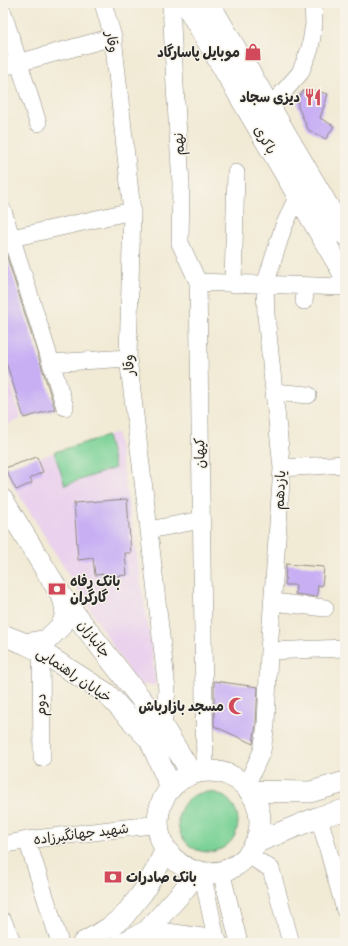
<svg xmlns="http://www.w3.org/2000/svg" width="348" height="946" font-family="Itim,'Playpen Sans Arabic',sans-serif">
	<rect width="100%" height="100%" fill="#f7f3e8"/>
	<filter id="ink" filterUnits="userSpaceOnUse"><feTurbulence type="fractalNoise" baseFrequency=".025" numOctaves="2"/><feDisplacementMap in="SourceGraphic" scale="8" xChannelSelector="R" yChannelSelector="G"/><feConvolveMatrix kernelMatrix="1 2 1 2 8 2 1 2 1" color-interpolation-filters="sRGB"/></filter>
	<filter id="wash" filterUnits="userSpaceOnUse"><feTurbulence type="fractalNoise" baseFrequency=".012" numOctaves="4" result="noise"/><feDisplacementMap in="SourceGraphic" scale="16" xChannelSelector="R" yChannelSelector="G"/><feGaussianBlur stdDeviation="0.9" result="paint"/><feColorMatrix in="noise" values="0 0 0 0 0 0 0 0 0 0 0 0 0 0 0 0 0 1.4 0 .05"/><feComposite in="paint" operator="in"/></filter>
	<g filter="url(#wash)">
		<rect width="100%" height="100%" fill="#f1ead5"/>
		<path fill="#ead1ed" d="M3,361L21,418L3,427Z
			M117,433L150,638L156,685H138L121,659L62,564L16,490L5,468Z"/>
		<path fill="#7bd297" stroke="#537e61" d="M107,436L115,468L65,485L54,452Z
			M178 822a30 30 0 1 1 60 0a30 30 0 1 1-60 0Z"/>
		<g id="blocks">
			<path fill="#c8aff4" d="M308,89L328,94L320,118L334,126L326,139L310,131L308,129L298,107V103L300,95L303,91Z
				M3,244L55,409L24,418L3,353Z
				M37,457L43,472L30,478L32,483L16,490L5,468Z
				M127,499L131,553H125L127,575L106,577V574L95,575L93,558L78,560L74,503Z
				M286,564L324,567L322,586L318,585L317,597L295,594L296,585H285Z
				M214,681L258,687L256,724L253,744L214,726Z"/>
		</g>
	</g>
	<g filter="url(#ink)">
		<use href="#blocks" fill-opacity="0" stroke="#8e8a80" stroke-width="1"/>
		<g fill="none" stroke-linecap="round" stroke-linejoin="round">
			<g stroke="#8e8a80" stroke-width="18">
				<path id="minor" d="M103,3L113,37L132,211L128,358L149,530L167,690L163,727
					M171,3L175,86L181,184L180,243L198,282L205,771
					M3,13L38,123
					M3,67L113,37
					M270,107L300,73L310,49L314,24L313,3
					M3,211L65,407
					M12,238L132,211
					M198,282L345,287
					M233,284L236,173
					M304,301L306,286
					M51,363L128,358
					M274,392L308,395
					M282,468L345,464
					M149,530L201,520
					M273,602L325,608
					M269,651L345,648
					M41,652L42,758
					M246,786L262,751L266,725L269,651L282,468L266,315L265,285L283,228L298,195
					M319,817L345,910
					M27,840L60,943
					M3,845L27,840L159,824
					M248,855L271,869L291,943
					M221,871L239,943
					M202,872L217,943
					M3,921L13,943"/>
			</g>
			<g stroke="#8e8a80" stroke-width="22">
				<path id="major" d="M185,3L345,276
					M209,3L345,235
					M3,500L64,600L163,727L192,774
					M3,635L26,644L40,651L106,693L150,740L171,788
					M26,644L47,640L62,625L66,614L64,600
					M158 822a51 51 0 1 1 102 0a51 51 0 1 1-102 0Z
					M250,791L310,792L345,782
					M255,843L319,817L345,810
					M147,931L216,941
					M83,943L109,928L124,916L143,892L156,870L166,849
					M123,943L147,931L183,891L198,871"/>
			</g>
			<use href="#minor" stroke="#fff" stroke-width="17"/>
			<use href="#major" stroke="#fff" stroke-width="21"/>
		</g>
	</g>
	<defs>
		<g id="shop-bare" transform="scale(1.38)"><path d="M-5-2.5h2.3a2.7 3.5 0 0 1 5.4 0H5L5.5 6h-11ZM-1.5-2.5h3a1.5 2.3 0 0 0-3 0Z" fill="#d1495b" stroke="#f7f3e8" stroke-width="2.5" paint-order="stroke"/></g>
		<g id="restaurant-bare" transform="scale(1.38)"><path d="M-5-6h1v4h1v-4h1v4h1v-4h1v5L-1.5 .5V6h-2V.5L-5-1ZM5-6V6H3V1.5H1.5Q1.5-4 5-6Z" fill="#d1495b" stroke="#f7f3e8" stroke-width="2.5" paint-order="stroke"/></g>
		<g id="bank-bare" transform="scale(1.38)"><path d="M-6-4H6V4H-6ZM0-2.3a2.3 2.3 0 1 0 0 4.6a2.3 2.3 0 1 0 0-4.6Z" fill="#d1495b" stroke="#f7f3e8" stroke-width="2.5" paint-order="stroke"/></g>
		<g id="mosque-bare" transform="scale(1.38)"><path d="M3.5-4.9A6 6 0 1 0 3.5 4.9A5 5 0 1 1 3.5-4.9Z" fill="#d1495b" stroke="#f7f3e8" stroke-width="2.5" paint-order="stroke"/></g>
	</defs>
	<g fill-rule="evenodd">
		<use href="#shop-bare" x="253" y="52"/>
		<use href="#restaurant-bare" x="313" y="97"/>
		<use href="#bank-bare" x="57" y="589"/>
		<use href="#mosque-bare" x="237" y="706"/>
		<use href="#bank-bare" x="113" y="877"/>
	</g>
	<g text-anchor="middle" dominant-baseline="central" stroke-width="3" stroke-linejoin="round" paint-order="stroke">
		<g font-size="14" fill="#2b2b2b" stroke="#f7f3e8">
			<text transform="translate(112 42) rotate(80)">وقار</text>
			<text transform="translate(265 140) rotate(60)">باکری</text>
			<text transform="translate(179 144) rotate(-93)">نهم</text>
			<text transform="translate(129 365) rotate(-94)">وقار</text>
			<text transform="translate(200 453) rotate(-91)">کیهان</text>
			<text transform="translate(280 490) rotate(-87)">یازدهم</text>
			<text transform="translate(94 639) rotate(52)">جانبازان</text>
			<text transform="translate(74 675) rotate(34)">خیابان راهنمایی</text>
			<text transform="translate(41 705) rotate(-91)">دوم</text>
			<text transform="translate(81 834) rotate(-7)">شهید جهانگیرزاده</text>
		</g>
		<g font-size="14" font-weight="bold" fill="#2b2b2b" stroke="#f7f3e8" text-anchor="end">
			<text x="240" y="52">موبایل پاسارگاد</text>
			<text x="300" y="97">دیزى سجاد</text>
			<text x="70" y="581" text-anchor="start">بانک رفاه<tspan x="70" dy="16">گارگران</tspan></text>
			<text x="224" y="706">مسجد بازارباش</text>
			<text x="126" y="877" text-anchor="start">بانک صادرات</text>
		</g>
	</g>
	<rect width="348" height="946" fill="none" stroke="#f7f3e8" stroke-width="16"/>
</svg>
